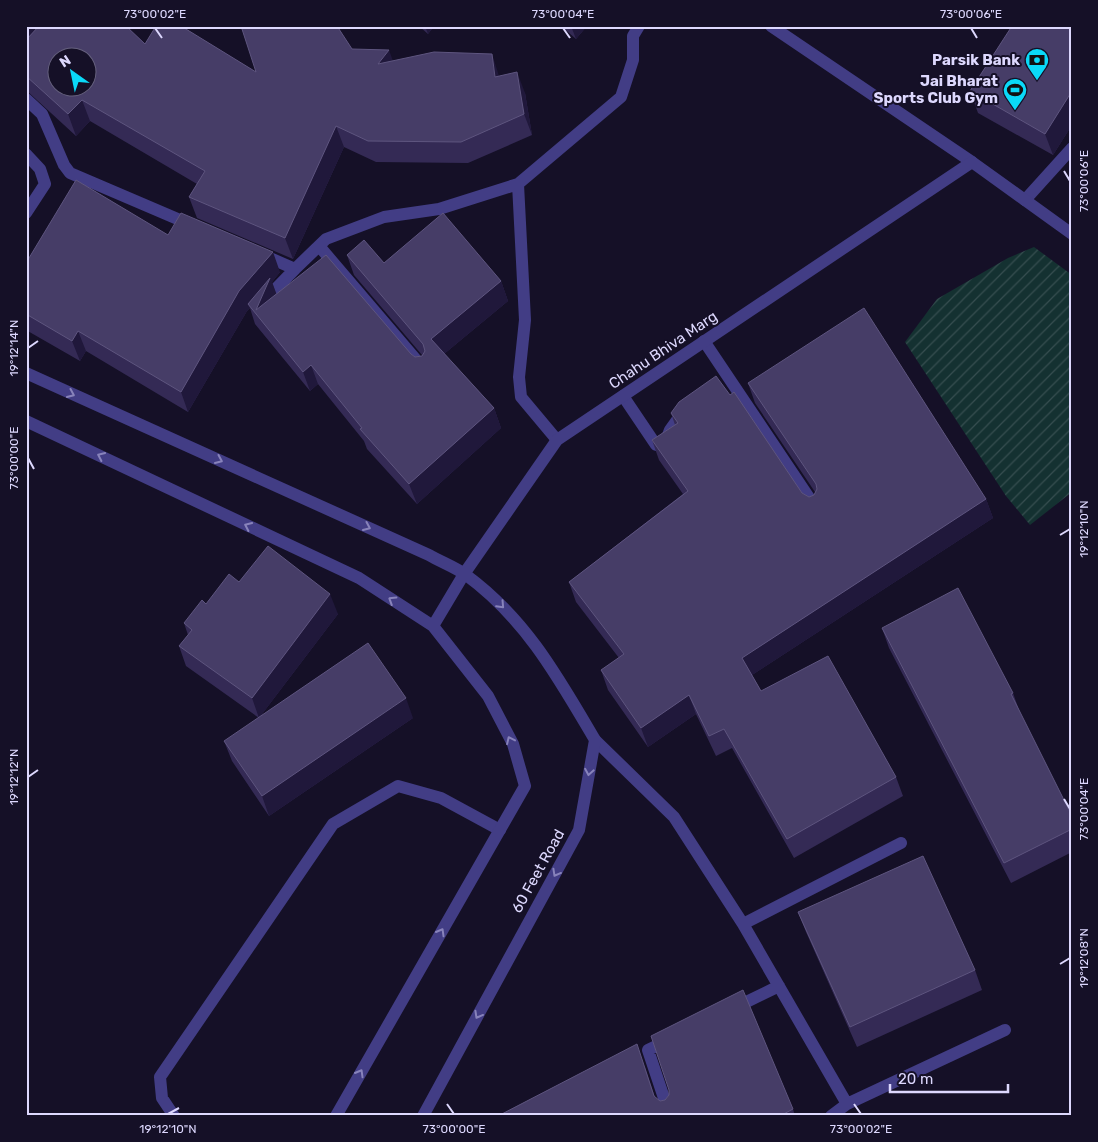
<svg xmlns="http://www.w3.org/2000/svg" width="1098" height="1142" font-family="Rubik,sans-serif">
	<defs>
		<pattern id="garden-furrows" width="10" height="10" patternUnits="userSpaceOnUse" patternTransform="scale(1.25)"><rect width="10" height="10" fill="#143131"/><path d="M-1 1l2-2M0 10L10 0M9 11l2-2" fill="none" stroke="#364e50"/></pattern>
	</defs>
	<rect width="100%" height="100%" fill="#151027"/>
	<path fill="url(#garden-furrows)" d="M1034,247L1072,275V492L1030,525L1006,496L905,342L937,299L1008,258Z"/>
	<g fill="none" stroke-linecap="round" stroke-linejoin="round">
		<path stroke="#423d85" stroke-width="12" d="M771,26L972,162
			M26,99L42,114L64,165L70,173L194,226
			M26,154L40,169L45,184L26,213
			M518,184L525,320L519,377L521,397L557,440
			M1025,200L1072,148
			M319,246L423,368
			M263,255L295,269L326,239L384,217L439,209L518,184L621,97L633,60V36L639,26
			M264,301L295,269
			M704,341L816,508
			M623,396L656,445L665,443L670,430L680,416
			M595,740L674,817L743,924L847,1104L1005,1030
			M743,924L901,843
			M734,1008L779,986
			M669,1040L648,1050L670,1116
			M174,1116L162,1098L160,1077L333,824L398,786L441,798L500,830
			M831,1116L847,1104"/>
		<path stroke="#423d85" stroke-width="12" d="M26,373L429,555C441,562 455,567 466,575C526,619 558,677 595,740L579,830L423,1116
			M26,421L359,578L433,626L488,696L513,744L525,786L336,1116
			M433,626L464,574L557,440L972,162L1072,234"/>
	</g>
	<path fill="#342a55" d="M26,26L145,44L256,72L352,49L393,61L499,76L525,93L532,135L468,163L376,162L344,147L293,259L197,218L189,197L197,184L90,121L76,136L26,90Z
		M419,26H434L428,34Z
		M561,26H587L576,39Z
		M1072,26V125L1053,155L978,113L970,91Z
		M347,255L384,263L501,281L508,301L444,354L494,408L501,428L417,504L367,449L364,441L318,384L310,391L255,324L250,308L247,311L188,412L86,351L80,361L26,330V263L280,272L272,282L276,294L411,354L415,357L422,356V355L354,275Z
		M748,383L986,499L993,518L752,675L761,691L896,777L903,796L794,858L732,748L716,756L696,714L648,747L608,690L601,670L619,658L576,602L569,582L683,494L659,460L652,440L675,425L671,413L730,395L802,493L809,497L814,495L815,492L755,403Z
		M239,582L338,614L259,718L186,666L179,646L188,635L184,623L206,604Z
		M882,628L1013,693L1020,713L1072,816V852L1011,883L889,648Z
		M413,718L269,816L232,761L224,741Z
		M798,912L975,970L982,990L857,1047L806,932Z
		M645,1067L655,1097L660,1101L665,1100L669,1095V1090L793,1109L795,1116H498Z"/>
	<path fill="#20183b" d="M26,26H45L26,46Z
		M425,26H434L428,34Z
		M571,26H587L576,39Z
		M389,50L397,72L378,64Z
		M492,54L499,76L495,77Z
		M517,72L525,93L532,135L524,114Z
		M1072,91V125L1053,155L1045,134Z
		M82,100L90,121L76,136L68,114Z
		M336,126L344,147L293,259L285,238Z
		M273,252L280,272L272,282L278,298L266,325L248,304L250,308L247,311L188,412L181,392L239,291Z
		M501,281L508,301L438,359L431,339Z
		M78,331L86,351L80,361L72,341Z
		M311,365L318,384L310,391L303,372Z
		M494,408L501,428L417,504L409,484Z
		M986,499L993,518L749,677L742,658Z
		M330,594L338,614L259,718L252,698Z
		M689,695L696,714L648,747L641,728Z
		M406,698L413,718L269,816L262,796Z
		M637,1044L645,1067L661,1116L654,1096Z"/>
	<path fill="#463d67" stroke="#5e557f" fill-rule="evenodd" d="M39,26H126L145,44L156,26H181L256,72L241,26H337L352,49L389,50L378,64L434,52L492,54L495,77L517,72L524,114L461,142L368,141L336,126L285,238L189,197L205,171L82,100L68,114L26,76V40ZM58,58H88V88H58Z
		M1012,26H1072V91L1045,134L970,91Z
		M76,180L168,235L181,213L273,252L239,291L181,392L78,331L72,341L26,314V263Z
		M443,213L501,281L431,339L494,408L409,484L360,429L362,428L311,365L303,372L248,304L270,278L256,310L326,255L411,354L415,357L422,356L425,351L423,344L347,255L364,240L384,263Z
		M864,308L986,499L742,658L761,691L828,656L896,777L787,839L724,729L709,736L689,695L641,728L601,670L624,654L569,582L688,491L652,440L678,423L671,413L679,402L716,376L730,395L734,392L802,493L809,497L814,495L817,489L816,484L748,383Z
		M268,546L330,594L252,698L179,646L192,630L184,623L202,600L206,604L229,574L239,582Z
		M958,588L1013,693L1011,694L1072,816V829L1004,863L882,628Z
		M368,643L406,698L262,796L224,741Z
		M923,856L975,970L850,1027L798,912Z
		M743,990L793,1109L780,1116H498L637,1044L654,1096L660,1101L665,1100L669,1095V1090L651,1036Z"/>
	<defs><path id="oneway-chevron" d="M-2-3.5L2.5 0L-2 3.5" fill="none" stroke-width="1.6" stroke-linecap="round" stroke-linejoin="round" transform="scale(1.25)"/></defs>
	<g stroke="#8883bb">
		<use href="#oneway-chevron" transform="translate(71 394) rotate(24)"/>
		<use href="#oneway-chevron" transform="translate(101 456) rotate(-155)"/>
		<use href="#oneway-chevron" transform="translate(219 460) rotate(24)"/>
		<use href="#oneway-chevron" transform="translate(248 526) rotate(-155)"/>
		<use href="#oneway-chevron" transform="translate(367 527) rotate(24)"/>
		<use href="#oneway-chevron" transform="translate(392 600) rotate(-148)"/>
		<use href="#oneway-chevron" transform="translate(501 605) rotate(47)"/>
		<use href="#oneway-chevron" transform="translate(510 740) rotate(-115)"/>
		<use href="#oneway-chevron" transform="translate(589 772) rotate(100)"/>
		<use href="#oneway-chevron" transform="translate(556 873) rotate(119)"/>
		<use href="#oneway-chevron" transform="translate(441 932) rotate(-60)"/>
		<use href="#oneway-chevron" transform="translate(478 1015) rotate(119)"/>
		<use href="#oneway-chevron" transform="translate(360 1073) rotate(-60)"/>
	</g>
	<path fill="none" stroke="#ddd8fe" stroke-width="2" d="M155,28L162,38M563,28L570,38M971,28L977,38M1064,171L1070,181M28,348L38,341M28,458L34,469M1060,535L1070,529M28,777L38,770M1064,799L1070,809M1060,964L1070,958M447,1104L454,1114M854,1104L861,1114M168,1114L179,1108"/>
	<defs>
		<g id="bank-pin" transform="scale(1.25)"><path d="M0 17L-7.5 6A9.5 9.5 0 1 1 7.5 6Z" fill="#0ad9f8" stroke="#151027"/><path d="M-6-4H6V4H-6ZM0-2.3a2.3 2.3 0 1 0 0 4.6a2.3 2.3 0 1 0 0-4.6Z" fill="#111"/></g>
		<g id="stadium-pin" transform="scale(1.25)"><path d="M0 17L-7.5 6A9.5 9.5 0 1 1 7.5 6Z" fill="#0ad9f8" stroke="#151027"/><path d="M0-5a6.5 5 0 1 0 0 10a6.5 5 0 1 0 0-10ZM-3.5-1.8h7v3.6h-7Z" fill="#111"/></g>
	</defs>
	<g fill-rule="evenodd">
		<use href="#bank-pin" x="1037" y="60"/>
		<use href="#stadium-pin" x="1015" y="90"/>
	</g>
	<g text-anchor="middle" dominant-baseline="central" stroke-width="4" stroke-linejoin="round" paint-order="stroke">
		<g font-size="15" font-weight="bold" fill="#ddd8fe" stroke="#151027" text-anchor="end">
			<text x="1020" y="60">Parsik Bank</text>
			<text x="998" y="81">Jai Bharat<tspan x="998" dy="17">Sports Club Gym</tspan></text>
		</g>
		<g font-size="15" fill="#ddd8fe" stroke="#151027">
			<text transform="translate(663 350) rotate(-34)">Chahu Bhiva Marg</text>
			<text transform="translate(538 871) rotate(-61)">60 Feet Road</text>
		</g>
	</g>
	<rect width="1098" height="1142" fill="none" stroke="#151027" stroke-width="55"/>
	<g transform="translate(72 72) rotate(327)"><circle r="24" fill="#151027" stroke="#65607d"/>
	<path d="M0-4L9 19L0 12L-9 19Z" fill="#0ad9f8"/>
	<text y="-8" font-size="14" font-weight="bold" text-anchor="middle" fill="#ddd8fe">N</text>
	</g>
	<path d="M890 1084v8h118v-8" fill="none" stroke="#ddd8fe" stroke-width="2.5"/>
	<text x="898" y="1084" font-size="15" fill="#ddd8fe" stroke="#151027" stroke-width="4" paint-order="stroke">20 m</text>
	<rect x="28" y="28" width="1042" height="1086" fill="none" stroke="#ddd8fe" stroke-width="2"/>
	<g font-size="12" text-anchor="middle" fill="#ddd8fe">
		<text x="155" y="18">73°00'02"E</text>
		<text x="563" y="18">73°00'04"E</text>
		<text x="971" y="18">73°00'06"E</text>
		<text transform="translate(1084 181) rotate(-90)" y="4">73°00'06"E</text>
		<text transform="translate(14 348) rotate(-90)" y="4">19°12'14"N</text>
		<text transform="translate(14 458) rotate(-90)" y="4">73°00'00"E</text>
		<text transform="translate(1084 529) rotate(-90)" y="4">19°12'10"N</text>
		<text transform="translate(14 777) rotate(-90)" y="4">19°12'12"N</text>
		<text transform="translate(1084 809) rotate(-90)" y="4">73°00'04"E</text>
		<text transform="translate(1084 958) rotate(-90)" y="4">19°12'08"N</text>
		<text x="168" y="1133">19°12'10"N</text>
		<text x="454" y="1133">73°00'00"E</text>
		<text x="861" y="1133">73°00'02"E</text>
	</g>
</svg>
